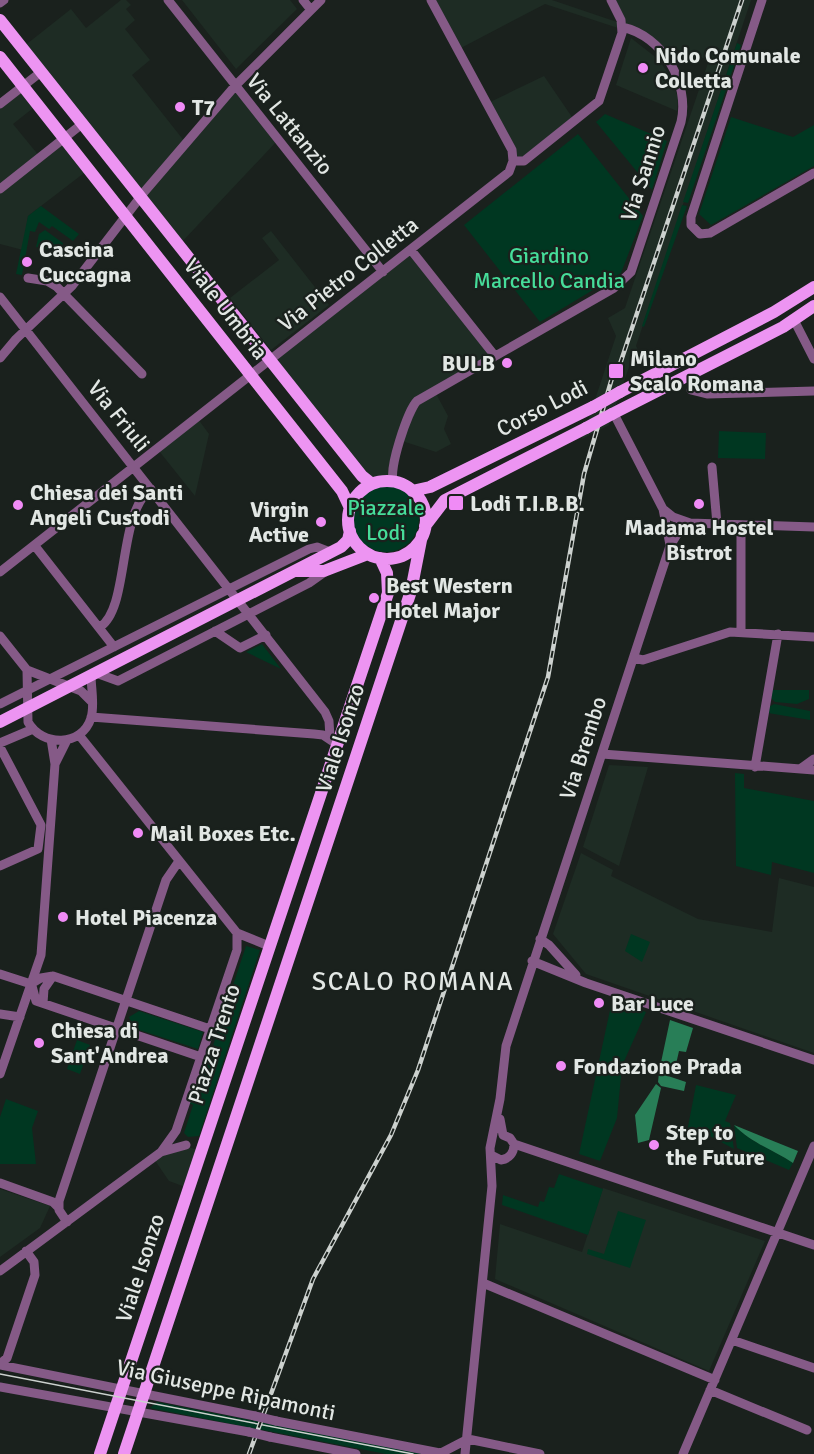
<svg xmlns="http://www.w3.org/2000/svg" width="814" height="1454" font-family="Signika,sans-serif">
	<rect width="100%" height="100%" fill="#1a211d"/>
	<path fill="#1e2c24" d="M121,0H126L131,5L126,9L135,20L125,29L150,60L132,75L185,142L140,196L23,47L71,9L86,28Z
		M182,0H290L297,9L236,69Z
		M432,0H552L620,23L621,29L545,4L459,49Z
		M612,0H751L636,346L644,360L629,367L609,425L582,439L616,336L608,318L625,308L709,60L676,49L666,56L623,27Z
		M631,38L658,59L671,77L678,98L677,111L616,85Z
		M544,76L574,120L517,161L488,103Z
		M23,86L37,105L13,124L40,157L0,188V104Z
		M235,89L277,141L180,244L141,197Z
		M64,139L88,170L28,216L23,250L0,244V190Z
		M271,231L329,305L271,350L230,298L279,260L262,238Z
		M411,252L493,356L434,390L448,416L444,429L451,444L436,452L399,440L387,480L370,483L274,360Z
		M198,419L209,434L195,496L159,451Z
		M609,765L648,767L619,866L583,847Z
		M581,853L613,870L611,876L698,919L772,932L779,878L814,887V1053L586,974L553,934Z
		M186,1146L200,1151L188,1188L169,1181L154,1159Z
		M603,1188L765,1241L709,1371L495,1279L500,1224L582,1252Z
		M0,1189L50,1206L40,1228L0,1257Z"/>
	<path fill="#003721" d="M737,43L741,45L688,203L683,202Z
		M605,114L667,141L652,190L596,122Z
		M731,117L793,137L814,125V166L711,225L699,214Z
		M578,134L643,216L621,273L540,322L464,225Z
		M682,205L687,206L644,327L642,326Z
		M41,206L79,234L73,241L52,226L49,229L39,222L35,232L30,231L22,275L16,274L28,216Z
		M45,230L63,243L61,252L36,247L39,234Z
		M719,431L766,433L765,459L718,458Z
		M353 519a33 33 0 1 1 66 0a33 33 0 1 1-66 0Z
		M262,644L281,669L246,652Z
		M772,690H809V699L797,704L775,702L771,698Z
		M774,704L810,711V720L768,713L769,707Z
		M735,773L744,774V788L814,801V873L772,862L771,875L736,866Z
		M631,934L650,942L642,962L625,951Z
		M246,946L260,950L199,1136L188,1137L184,1133L193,1105L189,1103L193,1093L197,1094Z
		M612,1001L646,1012L622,1066L617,1118L600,1161L579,1154Z
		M139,1011L203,1032L198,1049L133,1028L129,1017Z
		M77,1040L90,1045L80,1074L67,1069Z
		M696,1085L736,1095L725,1121L730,1123L734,1149L695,1128L692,1138L686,1137Z
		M6,1099L38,1111L32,1128L36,1164H0V1117Z
		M734,1125C751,1143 772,1149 793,1163L789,1170L737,1148Z
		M559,1174L603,1189L588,1235L502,1205L503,1195L538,1207L540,1201L544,1202L549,1187L554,1188Z
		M618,1211L646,1220L630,1268L587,1254L588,1249L604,1254Z
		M157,1402L426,1454H386L150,1408Z"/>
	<path fill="#287e57" d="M670,1020L693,1028L686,1052L679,1051L674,1073L660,1067Z
		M659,1073L686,1082L684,1091L661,1086L658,1082Z
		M656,1084L661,1088L649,1140L638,1143L635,1115Z
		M734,1125L798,1151L793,1163C772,1149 751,1143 734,1125Z"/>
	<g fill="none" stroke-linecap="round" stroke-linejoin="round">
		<path stroke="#855a87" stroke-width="9" d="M168,0L383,272
			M303,0L311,10
			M762,0L691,217V225L700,234L710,233L814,173
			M0,3L4,0
			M0,104L41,72
			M513,161H524L599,101L622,33L621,20L611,0
			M0,189L82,124
			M411,250L495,356
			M28,278L47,281L57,287L142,374
			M0,297L325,712L329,721L330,738
			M794,320L814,359
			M0,358L16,339L72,286L145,191L235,86L321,0
			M691,390L707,394L814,391
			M614,414L663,509L670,545
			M712,467L717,524
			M394,482C387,472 408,410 417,401L614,288L631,272L681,122C690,83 663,36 622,27
			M663,509L673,517L690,523L814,527
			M35,546L114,647
			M0,572L509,172L513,161L512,150L431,0
			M100,627C130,608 117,513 151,489
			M215,631L240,648L266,635
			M741,632V525
			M0,636L27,670L81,691L91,701
			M634,658L643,660L730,632L814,637
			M27,670L28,722C42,747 82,747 91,718C95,705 91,688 91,675
			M96,673L118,681L309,583L326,571
			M0,704L309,549L317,547L330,552
			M91,717L314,734L323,735L332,741
			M79,735L237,933L269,946
			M0,743L33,729
			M0,747L41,825L38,849L0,866
			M602,754L814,770
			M55,764L67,740
			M755,767L778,634
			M800,769L814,759
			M540,939L549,945L576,975
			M532,961L586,983L814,1060
			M0,974L31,984
			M31,984L41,978L53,976L210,1029
			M32,986L36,1001L201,1057
			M43,1003L44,989L53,976
			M0,1014L20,1017
			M0,1074L41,955L55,764L51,739
			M500,1119L503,1135L510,1138L514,1144L814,1245
			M161,1152L176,1131L237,950V933
			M493,1156L501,1160C509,1159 514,1153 514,1144
			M0,1183L53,1202L58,1207
			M67,1222L59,1210V1201L166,880L179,861
			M0,1271L161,1152L186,1145
			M483,1283L715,1380
			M732,1340L814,1368
			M0,1364L7,1358L35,1275L34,1262L26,1251
			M0,1365L255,1416
			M0,1387L249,1432
			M710,1390L807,1430
			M276,1421L445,1454
			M270,1437L356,1454
			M468,1439L540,1454
			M441,1453L468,1439
			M465,1454L492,1186L490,1148L500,1099L506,1046L670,546L678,533L690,523
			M683,1454L814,1146"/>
		<path stroke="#ed94f2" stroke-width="12" d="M0,20L362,476L372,484
			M0,57L342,491L350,508
			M620,392L774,312L814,287
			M612,414L783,327L814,306
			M348 520a39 39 0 1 1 78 0a39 39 0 1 1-78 0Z
			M412,491L430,487L593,407
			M425,526L445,500L586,428
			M295,571H324L368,554
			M0,722L341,547L348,540L350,531
			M100,1454L388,593L387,573L380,558
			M124,1454L411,591L422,535"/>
		<path stroke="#ccd1ce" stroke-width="1.5" d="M0,1374L413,1454"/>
		<g stroke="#ccd1ce" stroke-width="4.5">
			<path id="rail" d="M620,364L742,0
				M249,1454L313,1279L391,1135L418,1070L548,677L584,474L612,378"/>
		</g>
		<use href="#rail" stroke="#1a211d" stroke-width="2" stroke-dasharray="7" stroke-linecap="butt"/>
		<path stroke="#855a87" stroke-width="9" d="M255,1416L276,1421
			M249,1432L270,1437"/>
		<path stroke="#ed94f2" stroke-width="12" d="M593,407L620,392
			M586,428L612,414"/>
	</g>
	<g fill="#f08bf6" stroke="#1a211d" stroke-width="2">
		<circle cx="643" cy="68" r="6"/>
		<circle cx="180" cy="107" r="6"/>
		<circle cx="27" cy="262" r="6"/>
		<circle cx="507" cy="363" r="6"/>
		<rect x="608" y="363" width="16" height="16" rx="3"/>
		<rect x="448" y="495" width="16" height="16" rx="3"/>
		<circle cx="699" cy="504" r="6"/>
		<circle cx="18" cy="505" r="6"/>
		<circle cx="321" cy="522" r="6"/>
		<circle cx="374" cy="598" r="6"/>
		<circle cx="138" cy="833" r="6"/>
		<circle cx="63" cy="917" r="6"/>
		<circle cx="599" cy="1003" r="6"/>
		<circle cx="39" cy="1043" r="6"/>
		<circle cx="561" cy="1066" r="6"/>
		<circle cx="654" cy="1145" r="6"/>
	</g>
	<g text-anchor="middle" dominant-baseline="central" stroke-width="4.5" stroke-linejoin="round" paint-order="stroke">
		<g font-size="22" font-weight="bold" fill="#e2e7e4" stroke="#1a211d" text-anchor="start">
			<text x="655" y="55">Nido Comunale<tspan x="655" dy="25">Colletta</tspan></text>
			<text x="192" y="107">T7</text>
			<text x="39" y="249">Cascina<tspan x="39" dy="25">Cuccagna</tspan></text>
			<text x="630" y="358">Milano<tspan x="630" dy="25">Scalo Romana</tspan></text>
			<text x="495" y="363" text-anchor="end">BULB</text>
			<text x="30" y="492">Chiesa dei Santi<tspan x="30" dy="25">Angeli Custodi</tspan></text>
			<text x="470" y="503">Lodi T.I.B.B.</text>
			<text x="309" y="509" text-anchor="end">Virgin<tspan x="309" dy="25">Active</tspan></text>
			<text x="699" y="527" text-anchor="middle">Madama Hostel<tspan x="699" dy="25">Bistrot</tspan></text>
			<text x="386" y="585">Best Western<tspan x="386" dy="25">Hotel Major</tspan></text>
			<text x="150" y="833">Mail Boxes Etc.</text>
			<text x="75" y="917">Hotel Piacenza</text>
			<text x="611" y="1003">Bar Luce</text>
			<text x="51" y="1030">Chiesa di<tspan x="51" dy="25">Sant'Andrea</tspan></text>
			<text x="573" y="1066">Fondazione Prada</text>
			<text x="666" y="1132">Step to<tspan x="666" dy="25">the Future</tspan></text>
		</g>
		<g font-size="22" fill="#e2e7e4" stroke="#1a211d">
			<text transform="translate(290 124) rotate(51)">Via Lattanzio</text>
			<text transform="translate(643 173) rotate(-72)">Via Sannio</text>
			<text transform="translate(348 274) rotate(-38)">Via Pietro Colletta</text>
			<text transform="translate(226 309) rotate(52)">Viale Umbria</text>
			<text transform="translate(542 408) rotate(-27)">Corso Lodi</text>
			<text transform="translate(119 416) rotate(51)">Via Friuli</text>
			<text transform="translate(340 738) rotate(-72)">Viale Isonzo</text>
			<text transform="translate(583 748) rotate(-72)">Via Brembo</text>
			<text transform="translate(214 1044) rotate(-72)">Piazza Trento</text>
			<text transform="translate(140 1268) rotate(-72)">Viale Isonzo</text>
			<text transform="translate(226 1390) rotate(12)">Via Giuseppe Ripamonti</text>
		</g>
		<g font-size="22" fill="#46dd9a" stroke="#1a211d">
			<text x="549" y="255">Giardino<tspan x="549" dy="25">Marcello Candia</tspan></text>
			<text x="386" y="507">Piazzale<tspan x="386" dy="25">Lodi</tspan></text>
		</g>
		<g font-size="26" letter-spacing="1.5" fill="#e2e7e4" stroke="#1a211d">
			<text x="413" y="982">SCALO ROMANA</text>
		</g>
	</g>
</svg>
